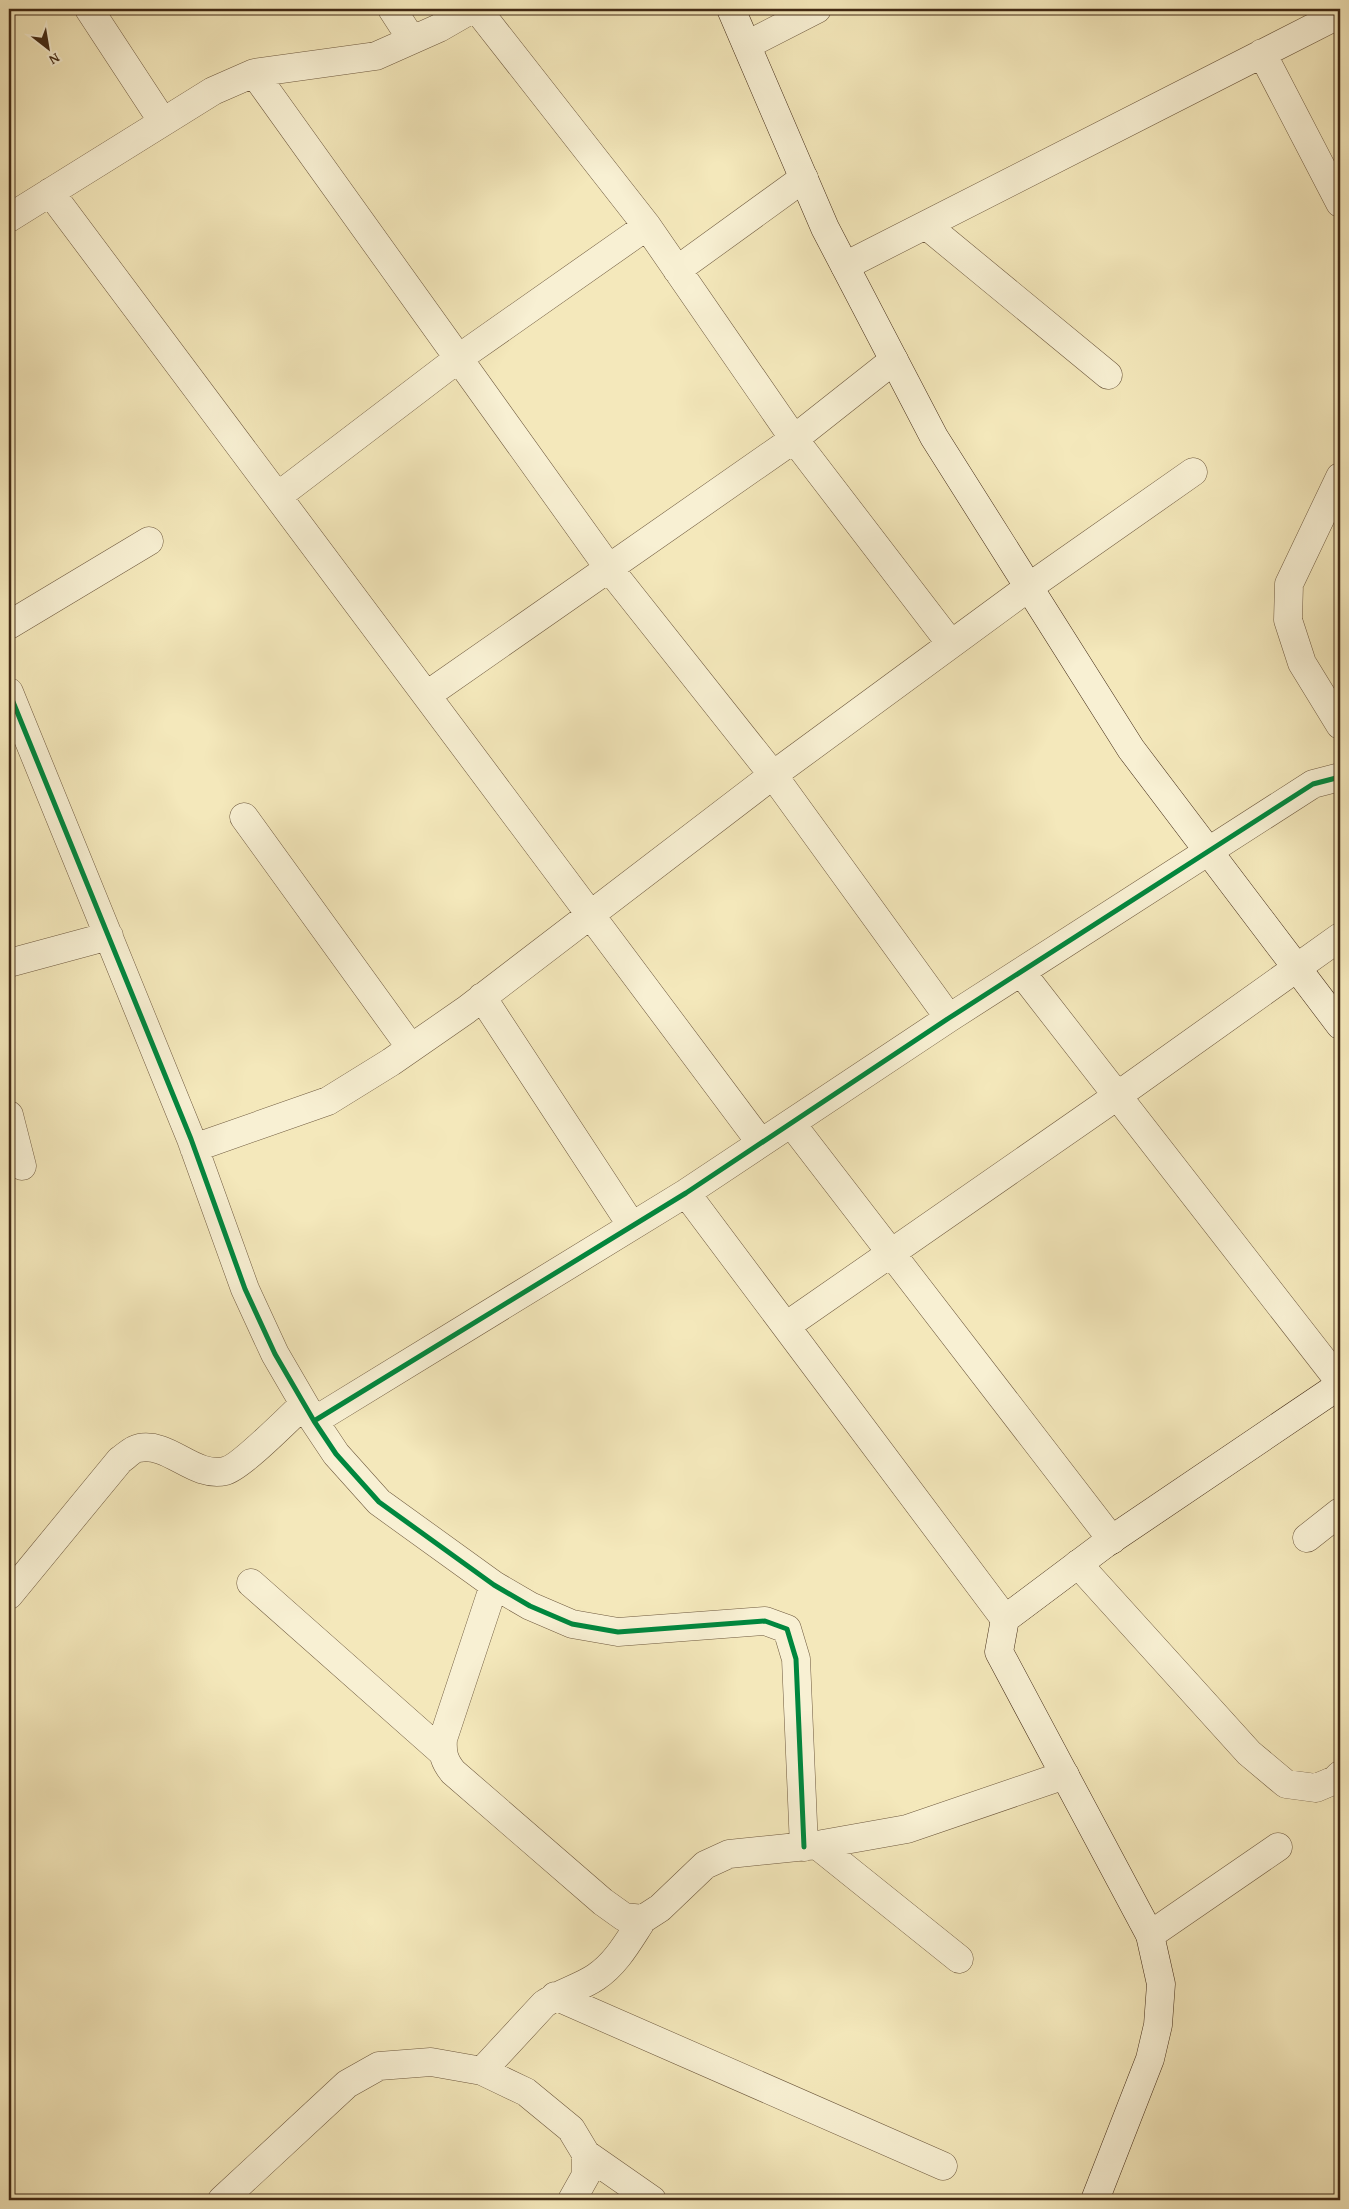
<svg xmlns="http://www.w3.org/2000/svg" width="1349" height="2209" font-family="'Gentium Book Plus',serif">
	<rect width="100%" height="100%" fill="#f4e8bb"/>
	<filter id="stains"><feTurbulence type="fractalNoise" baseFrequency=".004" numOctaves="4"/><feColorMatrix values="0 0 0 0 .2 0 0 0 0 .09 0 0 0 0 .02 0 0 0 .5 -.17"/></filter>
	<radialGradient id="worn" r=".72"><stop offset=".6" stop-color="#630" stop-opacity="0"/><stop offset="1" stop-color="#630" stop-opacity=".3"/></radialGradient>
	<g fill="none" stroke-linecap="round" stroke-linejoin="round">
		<g stroke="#6e593e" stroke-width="29">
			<path id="street" d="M89,9L163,122
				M392,9L412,40
				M477,9L647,226L794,439L951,644
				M747,45L817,9
				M1262,53L1340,203
				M254,73L608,567L773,775L949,1018
				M50,192L761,1143
				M9,218L213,91L254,73L376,56L439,28L472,9
				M926,225L1108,375
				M845,266L1340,14
				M677,270L804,178
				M1340,477L1289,584L1288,620L1302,663L1340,725
				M278,496L459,358L647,226
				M9,625L149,541
				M9,692L191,1139L245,1289L275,1354L314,1421L336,1454L379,1502L494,1585L530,1606L572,1624L618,1632L765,1621L787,1629L796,1659L804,1847
				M427,695L794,439L894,360
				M244,817L411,1048
				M9,963L109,936
				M1021,972L1340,1382
				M482,997L632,1226
				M9,1115L22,1166
				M791,1123L1112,1540
				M194,1148L328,1101L391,1062L466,1010L773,775L1029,587L1193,472
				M686,1193L1005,1619
				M786,1326L1117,1096L1340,937
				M314,1421L686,1193L949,1018L1313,784L1340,777
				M1307,1538L1340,1512
				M1078,1564L1249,1753L1286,1784L1316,1788L1335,1780L1340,1775
				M251,1583L442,1752
				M494,1585L443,1739C442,1753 444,1761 453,1772L603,1902L624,1917L643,1919L660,1908L705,1865L729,1854L817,1845L907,1829L1065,1775
				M9,1595L120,1460C125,1457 132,1449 139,1448C170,1442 193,1478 225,1471C240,1468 290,1417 304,1404
				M817,1845L959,1959
				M1150,1935L1278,1847
				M555,1996L943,2166
				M482,2071L544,2004C561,1992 580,1988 596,1977C617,1963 629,1940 643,1919
				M586,2154L652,2200
				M222,2200L347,2084L379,2066L431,2062L482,2071L526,2092L571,2129L586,2154V2175L572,2200"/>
		</g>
		<g stroke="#412914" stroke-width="29">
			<path id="secondary" d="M731,9L825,228L934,437L1131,749L1340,1025
				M1095,2200L1150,2059L1158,2025L1161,1984L1150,1935L999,1652L1005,1619L1105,1544L1340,1385"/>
		</g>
		<use href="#street" stroke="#f8f0d3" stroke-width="28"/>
		<use href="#secondary" stroke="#f8f0d3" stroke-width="28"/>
		<g stroke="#f8f0d3" stroke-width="8">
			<path id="cycleway" d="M9,692L191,1139L245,1289L275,1354L314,1421L336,1454L379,1502L494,1585L530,1606L572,1624L618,1632L765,1621L787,1629L796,1659L804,1847
				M314,1421L686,1193L949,1018L1313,784L1340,777"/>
		</g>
		<use href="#cycleway" stroke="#00873e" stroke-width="5"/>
	</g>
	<rect width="1349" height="2209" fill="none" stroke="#f4e8bb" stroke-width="30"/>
	<rect x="10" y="10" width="1329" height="2189" fill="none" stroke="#412914" stroke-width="2.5"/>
	<rect x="15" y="15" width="1319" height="2179" fill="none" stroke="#412914"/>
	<g transform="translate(48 48) rotate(149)" stroke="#f8f0d3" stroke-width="4" paint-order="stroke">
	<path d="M0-4L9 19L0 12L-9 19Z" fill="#412914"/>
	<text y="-8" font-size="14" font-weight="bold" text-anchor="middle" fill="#412914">N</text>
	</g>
	<rect width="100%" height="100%" filter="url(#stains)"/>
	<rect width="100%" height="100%" fill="url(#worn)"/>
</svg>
